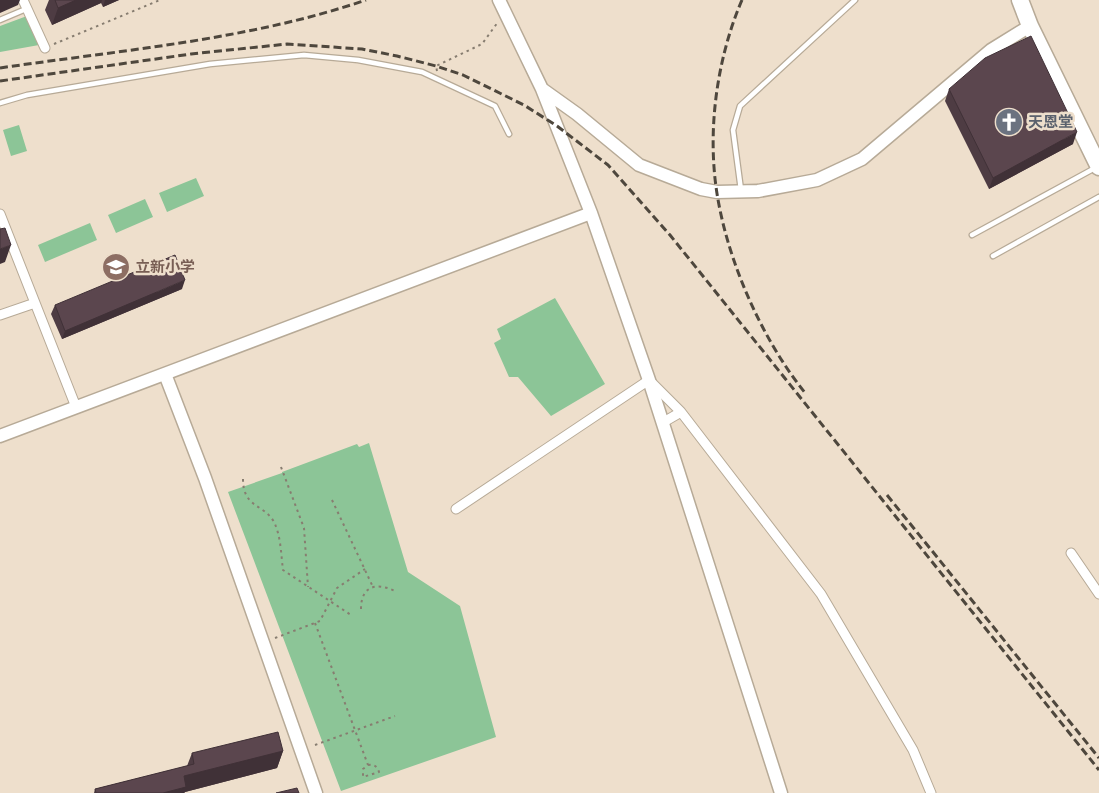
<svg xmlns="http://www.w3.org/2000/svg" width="1099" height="793" font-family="Rubik,'Noto Sans SC',sans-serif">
	<rect width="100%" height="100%" fill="#eedfcc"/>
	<path fill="#8cc597" d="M27,16L39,45L0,52V26Z
		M19,125L27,151L11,156L3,130Z
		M196,178L204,196L167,212L159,193Z
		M145,199L153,217L116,233L108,215Z
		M90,223L97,240L45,262L38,245Z
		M555,298L605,384L551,416L518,377H509L494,343L501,339L497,329Z
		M369,443L408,572L460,606L496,737L341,791L228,492L282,473V472L357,444L359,447Z"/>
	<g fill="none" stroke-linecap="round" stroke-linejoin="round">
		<g stroke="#b7aa97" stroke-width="7">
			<path id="lane" d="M0,20L26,9
				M0,103L27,95L210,64L304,55L358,60L422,72L495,106L509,134
				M741,190L733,130L740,106L855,0
				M972,235L1095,168
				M993,256L1099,197"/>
		</g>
		<g stroke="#b7aa97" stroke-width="11">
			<path id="street" d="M23,0L45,48
				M0,214L76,407
				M0,315L35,303
				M662,423L681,412
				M456,509L649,380L681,412L821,594L913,750L931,793
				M1071,553L1099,594"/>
		</g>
		<g stroke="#b7aa97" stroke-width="15">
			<path id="secondary" d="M499,0L542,89L577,114L639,165L701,189L717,192L758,191L817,180L862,159L991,50L1030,26
				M542,89L591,213L649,380L781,793
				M165,374L205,478L316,793
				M0,436L591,213"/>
		</g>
		<g stroke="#b7aa97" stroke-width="19">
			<path id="highway" d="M1020,0L1030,26L1099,167"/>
		</g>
		<path stroke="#877d70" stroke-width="2" stroke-dasharray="2.5 4" stroke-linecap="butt" d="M54,44L160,0
			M437,71L436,66L482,44L498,22
			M281,467L304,528L308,587
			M243,479C243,508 264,504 274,522C281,536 281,555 283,570L351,615
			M332,500L373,587
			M361,609C361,586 376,582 395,591
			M315,623L368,765
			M275,638L320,621L337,588L365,569
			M315,745L395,716
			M368,765C374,764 377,766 379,772L363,777V769Z"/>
		<use href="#lane" stroke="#fff" stroke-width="4.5"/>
		<use href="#street" stroke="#fff" stroke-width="9"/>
		<use href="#secondary" stroke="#fff" stroke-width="12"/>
		<use href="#highway" stroke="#fff" stroke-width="16"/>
		<path stroke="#4e473d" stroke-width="3" stroke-dasharray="8 4" stroke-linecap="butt" d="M742,0C720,51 710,112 714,167C719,243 758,335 806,394
			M0,68C122,50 249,40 366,0
			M0,81L191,54L287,44L362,49L397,56L436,66L463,75L524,105L557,126L608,165L670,235L1099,770
			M887,495L1099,758"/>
	</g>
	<path fill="#4e3c43" d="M49,0H119L103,7L101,3L52,25L45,10Z
		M949,89L1073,144L989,189L945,101Z
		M182,289L62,339L51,314L55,305Z
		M283,751L277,768L185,792L184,793H94L95,789L187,766L192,753Z"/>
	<path fill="#403137" d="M0,0H20L18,5L0,13Z
		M76,0H102L101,3L52,25L58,8Z
		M105,0H119L103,7Z
		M1077,132L1073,144L989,189L993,178Z
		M11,245L5,262L0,264V249Z
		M185,280L182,289L62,339L65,331Z
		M283,751L277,768L185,792L184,793H163L184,776Z"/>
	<path fill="#5b464e" stroke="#403137" d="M55,0H76L58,8Z
		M1031,36L1077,132L993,178L949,89L985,58Z
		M5,228L11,245L0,249V229Z
		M175,255L185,280L65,331L55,305Z
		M278,732L283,751L184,776L186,787L163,793H96L95,789L194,764L192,753Z
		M297,788L299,793H276Z"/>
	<defs>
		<g id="church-disc" transform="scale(1.4375)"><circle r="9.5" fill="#6b7280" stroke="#eedfcc"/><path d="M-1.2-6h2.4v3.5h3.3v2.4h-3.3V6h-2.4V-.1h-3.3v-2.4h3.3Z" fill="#fff"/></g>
		<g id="school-disc" transform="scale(1.4375)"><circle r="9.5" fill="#8d6e63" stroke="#eedfcc"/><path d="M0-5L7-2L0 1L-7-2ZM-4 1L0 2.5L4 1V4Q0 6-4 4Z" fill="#fff"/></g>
	</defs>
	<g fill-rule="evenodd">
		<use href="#church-disc" x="1009" y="122"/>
		<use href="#school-disc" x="116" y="267"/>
	</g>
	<g text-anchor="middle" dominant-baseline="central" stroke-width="5" stroke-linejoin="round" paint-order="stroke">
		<g font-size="15" font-weight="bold" fill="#5b616d" stroke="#eedfcc" text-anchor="start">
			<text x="1028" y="122">天恩堂</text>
		</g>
		<g font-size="15" font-weight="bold" fill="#785e54" stroke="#eedfcc" text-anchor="start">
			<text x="135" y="267">立新小学</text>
		</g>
	</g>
</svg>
